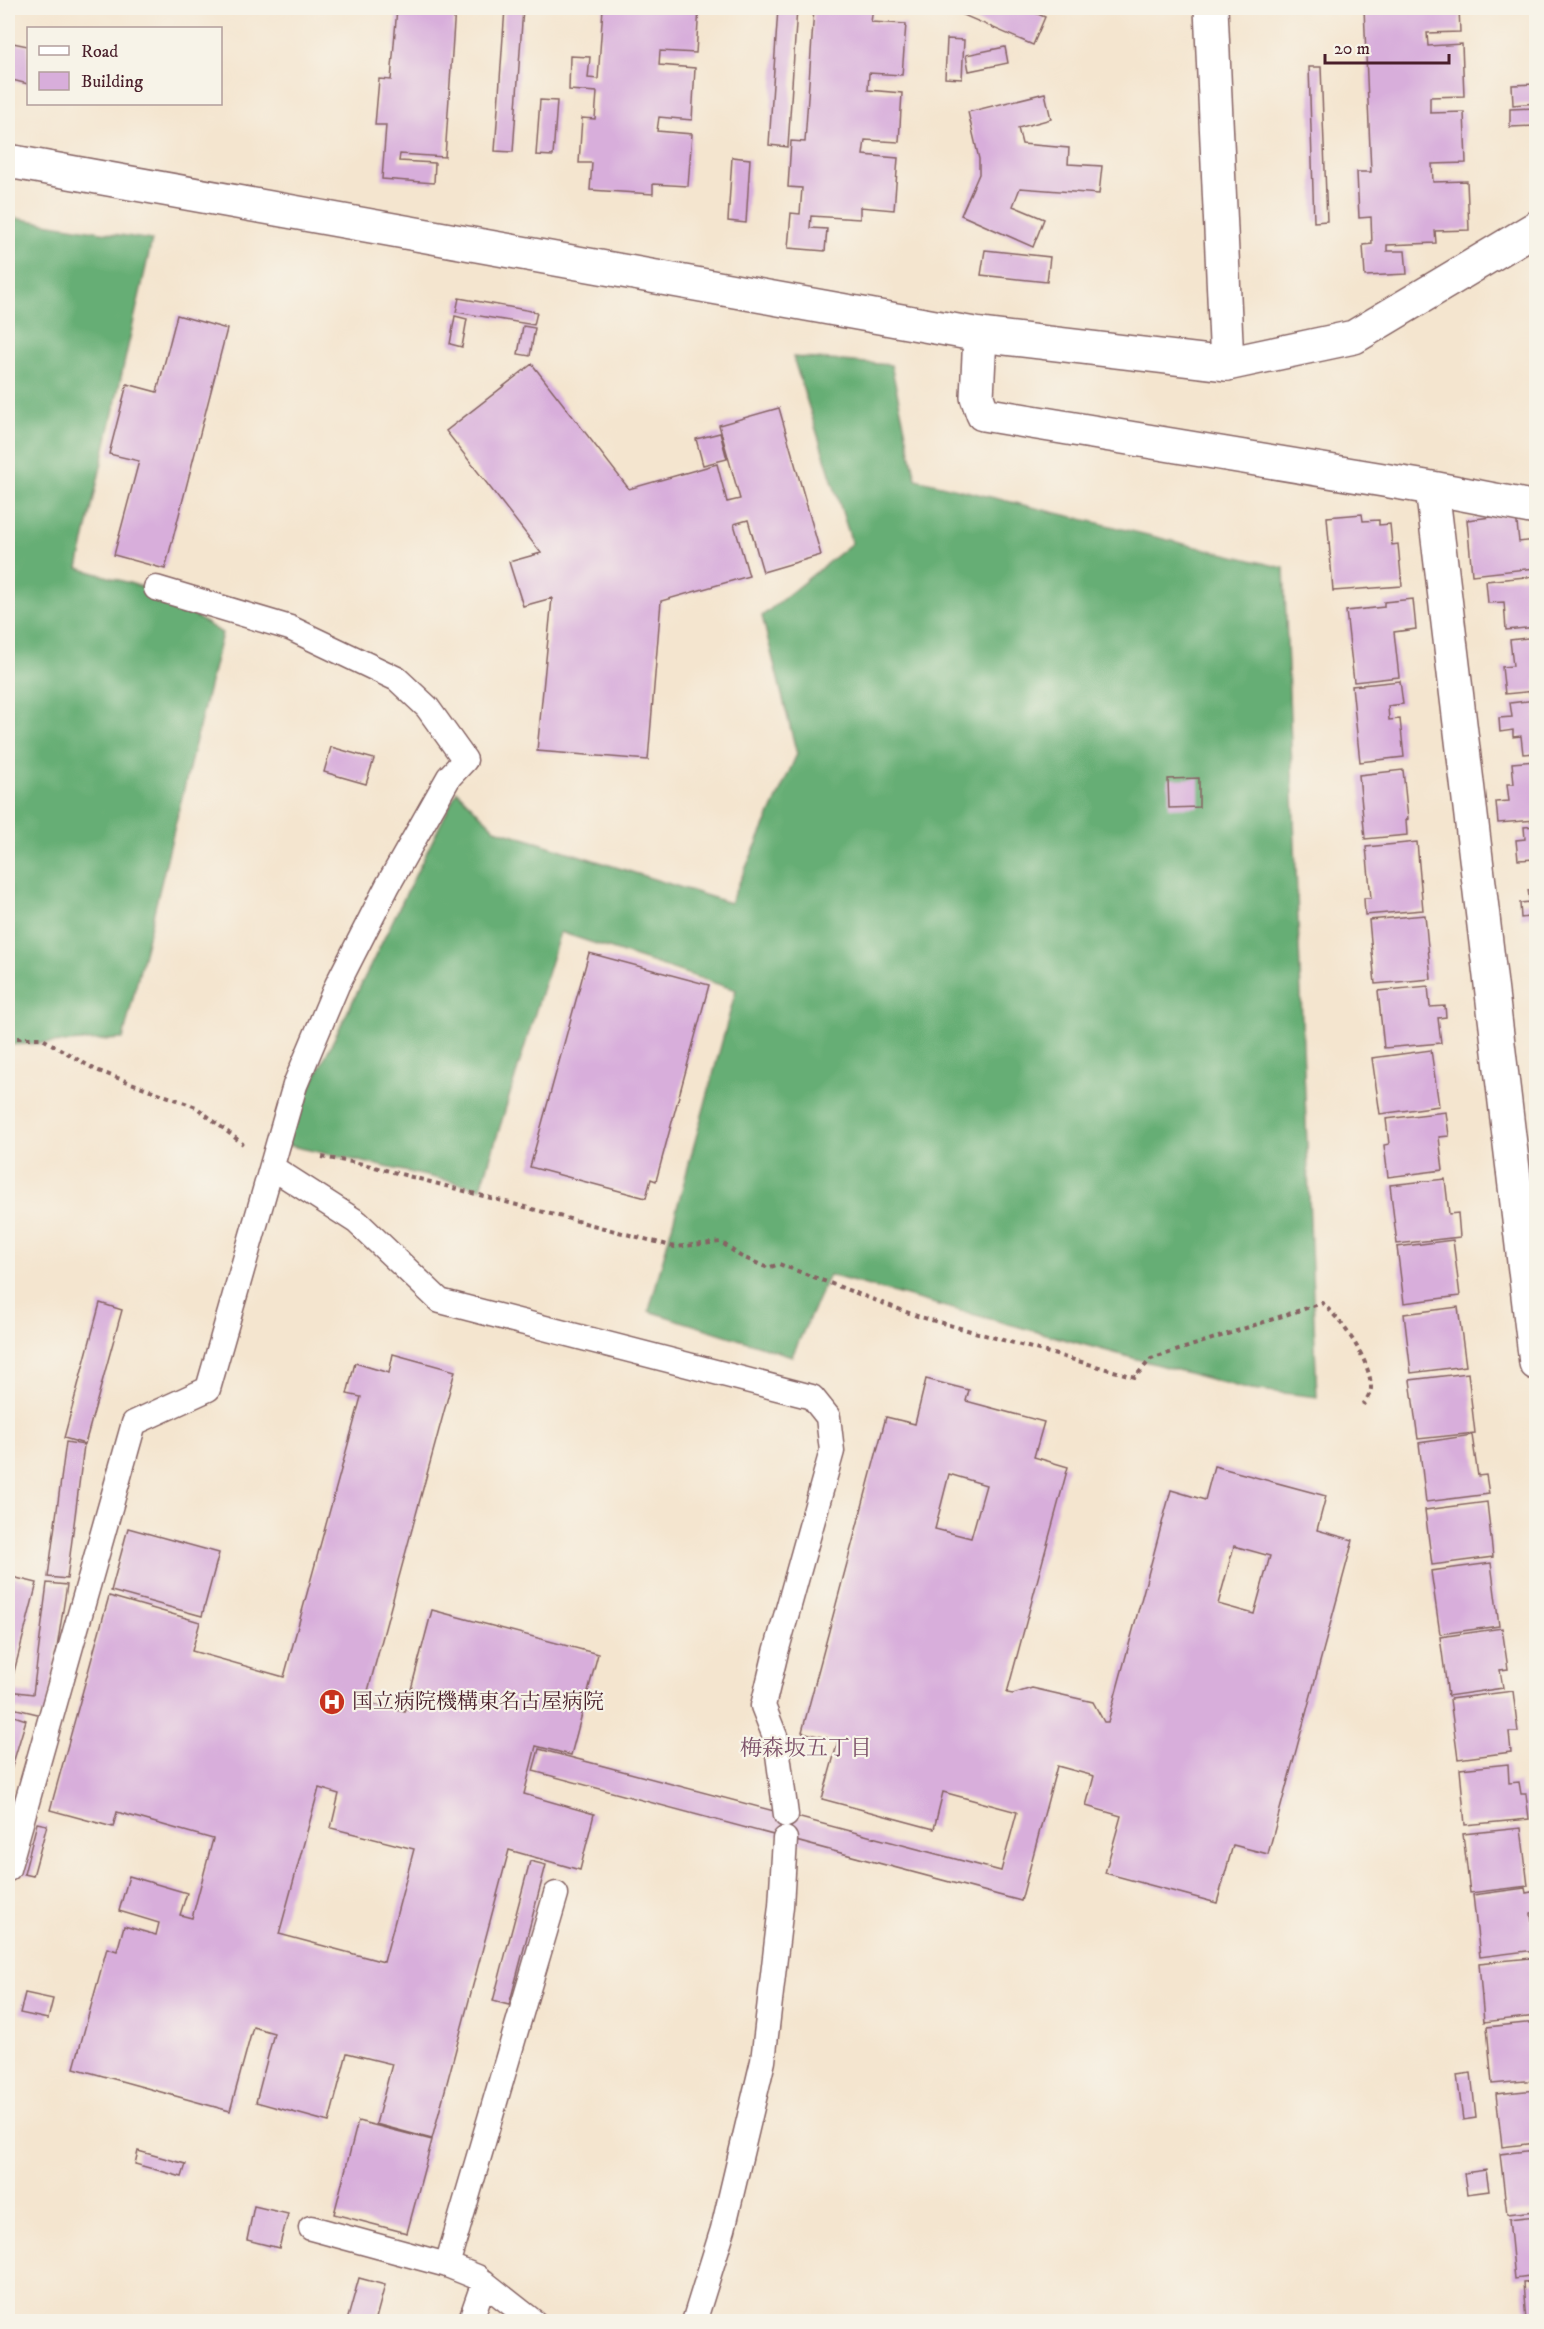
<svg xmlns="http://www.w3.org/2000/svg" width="1544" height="2329" font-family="'IM FELL DW Pica','Noto Serif JP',serif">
	<rect width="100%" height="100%" fill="#f7f3e8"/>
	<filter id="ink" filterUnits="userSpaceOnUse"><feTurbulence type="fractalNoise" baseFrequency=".0167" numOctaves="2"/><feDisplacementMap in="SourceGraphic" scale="12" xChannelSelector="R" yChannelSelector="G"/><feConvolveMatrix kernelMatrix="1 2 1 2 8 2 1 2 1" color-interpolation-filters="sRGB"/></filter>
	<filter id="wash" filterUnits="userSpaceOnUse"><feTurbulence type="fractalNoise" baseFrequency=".008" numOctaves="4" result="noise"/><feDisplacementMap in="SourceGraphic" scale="24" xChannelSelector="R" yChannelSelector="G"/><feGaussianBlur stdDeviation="1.35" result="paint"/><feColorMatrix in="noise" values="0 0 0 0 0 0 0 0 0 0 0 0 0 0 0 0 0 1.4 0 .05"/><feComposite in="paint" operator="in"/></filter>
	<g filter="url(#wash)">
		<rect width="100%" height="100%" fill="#f4e5cf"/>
		<path fill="#66ae74" stroke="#586650" stroke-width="1.5" d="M8,217L152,240L78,568L153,590L222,633L123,1039L8,1045Z
			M793,357L891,365L916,479L1284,568L1317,1397L1243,1388L829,1275L792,1356L649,1311L736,990L560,932L481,1188L282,1144L457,791L495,829L730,903L797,754L762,616L852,543Z"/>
		<g id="blocks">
			<path fill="#d8aedb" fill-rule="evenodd" d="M397,8H455L445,157L400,154L399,161L435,163L434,183L382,179L386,125H375L379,79L391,80Z
				M505,8H523L513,152L495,151Z
				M603,8H699L696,53L660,51L659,65L695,68L692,120L659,117L657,131L692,134L688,186L653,184V194L590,190L592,163H579L582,118L595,119L597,92L569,90L570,56L590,57L588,78L598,79Z
				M778,8H797L788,147L769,145Z
				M814,8H873L871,22L906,24L902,75L869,73L868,90L902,93L899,142L865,140L863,155L898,158L894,210L860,207V219L811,216L810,228L827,229L825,251L788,248L791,213L800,214L802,188L788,187L791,141L805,142Z
				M964,8H1023L1045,17L1033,45L961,14Z
				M1364,8H1459L1460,32L1427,33L1428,46L1462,44L1464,96L1430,97V113L1464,112L1466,163L1432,164L1433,182L1467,181L1469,230L1435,231L1436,243L1387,245V251H1405L1407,274L1365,276L1363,245L1372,244L1371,217L1359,218L1357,172H1371Z
				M947,39L964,40L962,79L945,78Z
				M8,42L28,46V84L8,79Z
				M1005,47L1008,63L969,71L966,55Z
				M1309,67H1321L1327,221L1314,222Z
				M1536,84V103L1513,105L1512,85Z
				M1045,93L1051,119L1018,128L1022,144L1069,148L1068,164L1102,166L1099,194L1020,188L1013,206L1044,219L1033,247L961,215L979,174V159L968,112Z
				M540,100L557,101L553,156L536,155Z
				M1536,108V126L1510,127V109Z
				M732,157L750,159L746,223L728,221Z
				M985,250L1050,257L1047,282L981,275Z
				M459,298L537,312L534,325L456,312Z
				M177,315L227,329L165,569L114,555L139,461L109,454L127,384L157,392Z
				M455,316L467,319L462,347L450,344Z
				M523,326L535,328L530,356L518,354Z
				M532,364L629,489L717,464L727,502L740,499L719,425L779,408L821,555L763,572L748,520L734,524L749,576L661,601L648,760L537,751L552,598L523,606L509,562L541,553L446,431Z
				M720,433L727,459L703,465L696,439Z
				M1362,514L1363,521L1379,520V525L1390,524L1392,545L1398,544L1402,586L1333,591L1327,517Z
				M1516,514L1519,542L1536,540V568L1472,575L1467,520Z
				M1536,576V627L1506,630L1504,602L1488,603L1486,581Z
				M1413,599L1416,629L1394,632L1399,677L1354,682L1346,611L1384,607V602Z
				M1536,637V691L1505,694L1502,667L1513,666L1510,640Z
				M1400,681L1403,704L1388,706L1389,720L1400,719L1404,757L1360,762L1352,686Z
				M1536,700V753L1523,754L1521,736L1513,737V730L1500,732L1499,718L1512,717L1510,703Z
				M331,747L374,759L366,784L324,772Z
				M1536,761V820L1498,823L1496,802L1509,801L1507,784H1514L1512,763Z
				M1403,770L1408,819L1406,820L1407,835L1365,839L1359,775Z
				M1199,778V807L1169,808L1168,779Z
				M1536,826V859L1518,860L1516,840L1525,839L1524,827Z
				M1417,842L1423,910L1365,915L1364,898H1371L1366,847Z
				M1536,889V916L1521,918L1520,903L1530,902L1528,890Z
				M1425,915L1431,979L1375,984L1369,920Z
				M589,953L709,985L656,1181L651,1179L646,1198L530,1167Z
				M1428,986L1430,1007L1445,1006L1446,1017L1438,1018L1441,1043L1384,1048L1378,991Z
				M1431,1050L1439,1106L1380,1114L1372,1058Z
				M1446,1112L1449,1136L1439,1137L1443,1170L1388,1177L1384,1145L1389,1144L1386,1119Z
				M1445,1179L1449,1214L1458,1213L1460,1237L1397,1244L1390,1185Z
				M1453,1240L1460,1296L1404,1303L1397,1247Z
				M100,1303L122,1310L85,1444L64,1438Z
				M1458,1307L1466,1366L1411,1373L1404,1314Z
				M393,1354L455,1371L365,1702L405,1712L432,1610L598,1654L571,1755L536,1746L524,1794L594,1814L580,1870L509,1850L432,2139L376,2124L392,2064L347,2053L329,2122L256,2102L274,2033L253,2027L230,2111L74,2068L107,1948L117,1951L124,1926L156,1935L159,1923L119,1911L129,1876L187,1893L180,1915L192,1918L213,1839L117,1812L113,1827L50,1810L109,1596L200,1622L192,1651L284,1677L361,1397L347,1394L355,1363L389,1373ZM319,1788L339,1794L331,1828L414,1849L384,1962L279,1934Z
				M1468,1373L1475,1433L1418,1439L1410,1380Z
				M926,1379L969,1390L966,1401L1044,1422L1034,1457L1068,1467L1007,1693L1013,1694L1032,1688L1093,1702L1104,1722H1108L1171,1490L1205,1500L1214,1466L1326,1496L1317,1530L1353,1540L1268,1854L1233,1845L1217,1903L1105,1873L1121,1816L1086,1806L1094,1776L1057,1766L1021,1901L533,1771L539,1749L1001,1871L1017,1812L943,1792L934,1829L822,1799L838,1741L802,1732L886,1417L915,1424ZM949,1474L986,1485L971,1538L935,1529ZM1234,1546L1270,1556L1254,1614L1218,1604Z
				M1472,1435L1478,1476L1486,1475L1489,1494L1426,1502L1419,1443Z
				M66,1442L84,1445L67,1579L48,1577Z
				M1487,1502L1493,1557L1432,1565L1425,1510Z
				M128,1528L219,1553L202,1616L111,1591Z
				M1491,1563L1499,1626L1440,1634L1431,1571Z
				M8,1576L37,1583L9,1691L33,1694L47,1583L67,1585L46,1716L8,1707Z
				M1502,1628L1508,1669L1500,1670L1503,1688L1448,1696L1440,1637Z
				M1513,1691L1518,1732H1509L1511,1752L1458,1759L1450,1699Z
				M8,1714L26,1720L8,1780Z
				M1508,1764L1509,1783L1519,1782L1521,1794H1526L1529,1819L1465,1825L1460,1769Z
				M37,1823L47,1825L33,1876L24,1874Z
				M1521,1828L1528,1886L1470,1893L1463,1834Z
				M530,1861L546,1865L509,2005L493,2001Z
				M1525,1888L1526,1893L1536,1891V1912L1531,1913L1535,1950L1480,1957L1473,1895Z
				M1531,1958L1533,1976H1536V2016L1484,2022L1479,1963Z
				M25,1993L53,1999L48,2019L20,2013Z
				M1536,2022V2080L1492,2084L1487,2027Z
				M1471,2073L1476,2118L1463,2120L1457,2075Z
				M1536,2090V2143L1502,2147L1496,2094Z
				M358,2121L432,2140L407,2233L334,2214Z
				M1536,2150V2211L1507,2214L1500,2154Z
				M138,2151L186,2164L182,2177L135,2164Z
				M1486,2170L1489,2191L1467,2194L1464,2173Z
				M254,2206L288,2214L279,2248L247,2240Z
				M1536,2216V2276L1515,2279L1509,2219Z
				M359,2278L385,2285L375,2322L347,2321Z
				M1536,2282V2322H1526L1523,2283Z"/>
		</g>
	</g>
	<g filter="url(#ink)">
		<use href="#blocks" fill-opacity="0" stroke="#866464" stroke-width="1.5"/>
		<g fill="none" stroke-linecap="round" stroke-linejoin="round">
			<g stroke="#866464" stroke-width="27">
				<path id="service" d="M273,1168L357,1222L440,1301L812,1397L828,1417L832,1451L776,1652L763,1706L776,1739L786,1815
					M8,1869L134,1423L208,1389L295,1085L337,985L388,885L449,777L465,760L427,707L397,679L290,628L156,588
					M311,2228L447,2265L477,2277L534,2322
					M447,2265L556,1894
					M470,2322L484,2282
					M694,2322L723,2229L763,2061L781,1906L785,1839"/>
			</g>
			<g stroke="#866464" stroke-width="36">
				<path id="minor" d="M980,335L977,397L983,414L1432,488L1536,508
					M1227,364L1354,337L1536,228
					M1432,488L1536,1363"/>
			</g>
			<g stroke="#866464" stroke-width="36">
				<path id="tertiary" d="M8,161L980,335L1227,364L1211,8"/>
			</g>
			<path stroke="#866464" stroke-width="4" stroke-dasharray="4.5 4.5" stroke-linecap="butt" d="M8,1038H41L96,1070L196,1107L243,1144
				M322,1157L363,1164L675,1247L721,1242L740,1256L768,1268L779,1264L917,1316L1135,1377L1151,1359L1322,1303C1342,1320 1371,1361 1371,1388C1371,1393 1366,1400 1363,1405"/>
			<use href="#service" stroke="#fff" stroke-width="24"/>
			<use href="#minor" stroke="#fff" stroke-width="33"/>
			<use href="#tertiary" stroke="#fff" stroke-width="33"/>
		</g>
	</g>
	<defs>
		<g id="hospital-disc" transform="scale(1.35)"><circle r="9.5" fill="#c8321e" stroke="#f7f3e8"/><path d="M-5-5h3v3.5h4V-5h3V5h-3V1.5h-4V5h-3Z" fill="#fff"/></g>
	</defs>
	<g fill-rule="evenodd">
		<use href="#hospital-disc" x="332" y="1702"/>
	</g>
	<g text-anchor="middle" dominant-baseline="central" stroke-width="4.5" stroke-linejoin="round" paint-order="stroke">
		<g font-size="21" fill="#4a1f2b" stroke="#f7f3e8" text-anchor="start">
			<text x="352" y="1702">国立病院機構東名古屋病院</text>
		</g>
		<g font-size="22" fill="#7c5169" stroke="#f7f3e8">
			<text x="806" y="1748">梅森坂五丁目</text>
		</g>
	</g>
	<rect width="1544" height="2329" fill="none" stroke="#f7f3e8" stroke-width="30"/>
	<rect x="27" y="27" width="195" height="78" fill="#f7f3e8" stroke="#b29e9c" stroke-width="1.5"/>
	<rect x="39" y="46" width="30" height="9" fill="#ffffff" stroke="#b29e9c" stroke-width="1.5"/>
	<text x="81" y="57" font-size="18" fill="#4a1f2b">Road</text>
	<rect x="39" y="72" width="30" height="18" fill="#d8aedb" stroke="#b29e9c" stroke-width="1.5"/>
	<text x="81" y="87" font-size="18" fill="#4a1f2b">Building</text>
	<path d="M1325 54v9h124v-9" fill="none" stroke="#4a1f2b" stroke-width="3"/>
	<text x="1334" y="54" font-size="18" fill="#4a1f2b" stroke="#f7f3e8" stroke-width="4.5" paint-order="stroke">20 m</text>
</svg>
